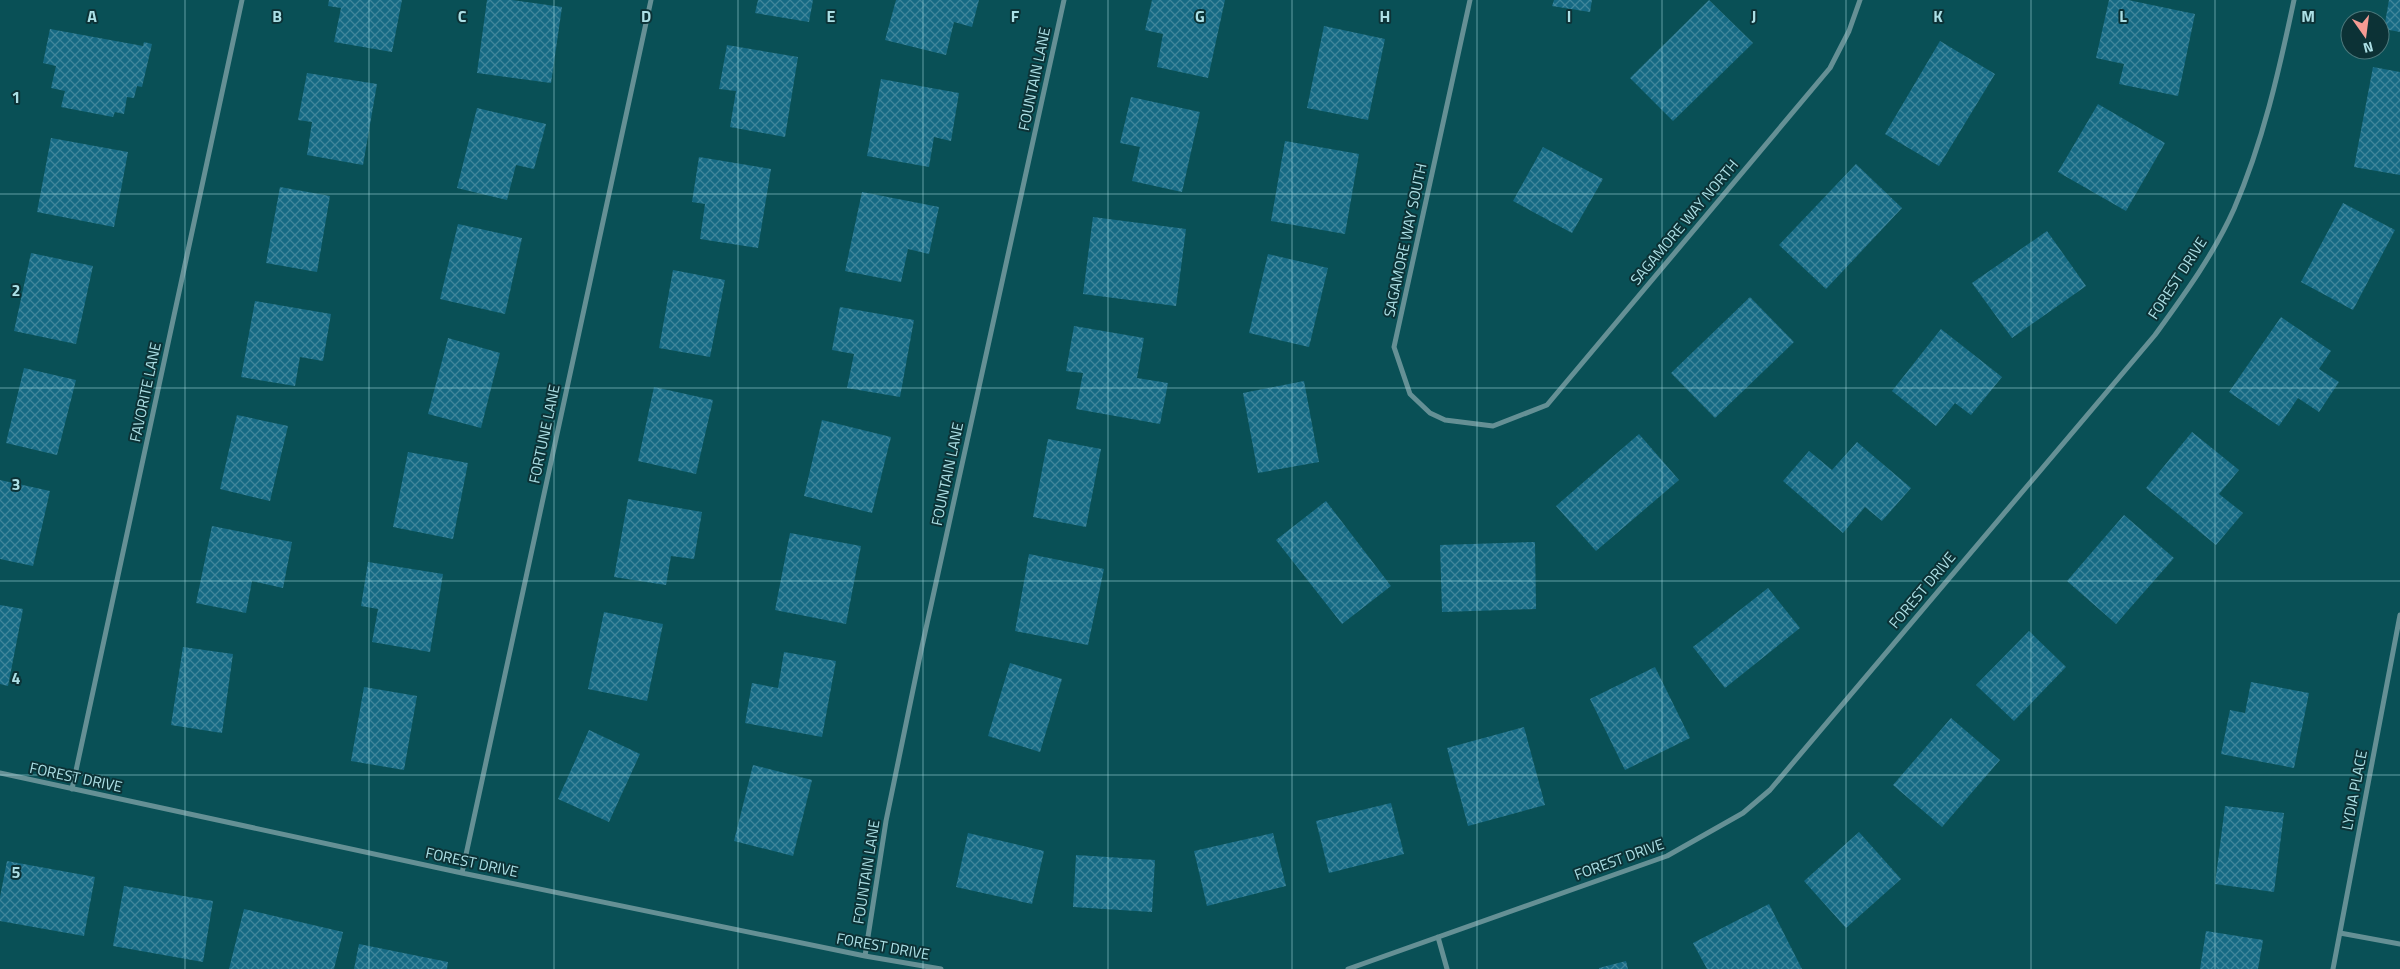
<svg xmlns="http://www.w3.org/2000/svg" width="2400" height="969" font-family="'Titillium Web',sans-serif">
	<defs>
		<pattern id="building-cross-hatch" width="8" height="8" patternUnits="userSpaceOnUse" patternTransform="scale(1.25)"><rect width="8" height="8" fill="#166a84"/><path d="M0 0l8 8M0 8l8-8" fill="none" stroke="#40869b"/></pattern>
	</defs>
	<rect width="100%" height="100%" fill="#095056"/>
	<path fill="url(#building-cross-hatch)" d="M329,0H402L392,52L334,42L341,8L328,6Z
		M487,0H512L562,7L551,83L477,73Z
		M758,0H813L809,22L755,13Z
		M896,0H979L972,27L954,22L946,55L885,40Z
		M1152,0H1225L1208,78L1157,67L1163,34L1145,30Z
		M1554,0H1592L1590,12L1552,6Z
		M1709,0L1753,43L1673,121L1630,78Z
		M2109,0H2128L2195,14L2178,96L2119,84L2124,64L2096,58Z
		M2389,0H2400V32L2384,29Z
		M1324,26L1385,39L1368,120L1307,108Z
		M50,29L143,46L144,42L152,44L142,87L137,86L134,98L127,97L124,114L115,112L113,117L61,107L65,91L51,88L56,66L43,63Z
		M1940,41L1995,74L1939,166L1885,134Z
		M727,45L798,57L785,137L730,127L736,91L719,89Z
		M2373,67L2400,72V175L2354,167Z
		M307,73L377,84L363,165L307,155L312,122L298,120Z
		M881,79L959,93L951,141L934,137L929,167L867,156Z
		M1131,97L1200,112L1182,192L1132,181L1140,147L1120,143Z
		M2098,104L2165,143L2126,211L2058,172Z
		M477,108L546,124L534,169L516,165L507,200L457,188Z
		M51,138L128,152L114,227L37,212Z
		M1285,141L1359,154L1345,234L1271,221Z
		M1543,147L1603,179L1572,233L1513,201Z
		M699,157L771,169L758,248L700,239L705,204L692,202Z
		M1856,164L1902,208L1826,289L1779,245Z
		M280,187L330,196L317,272L266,263Z
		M862,192L939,207L929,254L908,249L901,282L845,271Z
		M2343,203L2395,230L2353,310L2301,282Z
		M1093,217L1186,229L1176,306L1083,294Z
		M458,224L522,238L505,314L440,299Z
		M2047,231L2086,286L2012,338L1972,283Z
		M31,253L93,266L76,344L14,331Z
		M1268,254L1328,268L1309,347L1249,333Z
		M673,270L725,280L710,357L659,348Z
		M1750,297L1794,342L1715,418L1671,373Z
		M255,301L331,314L323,361L300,357L295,386L241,377Z
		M840,307L914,320L900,397L847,388L854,354L832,350Z
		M2281,317L2331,351L2319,369L2339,382L2319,412L2298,398L2279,426L2229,392Z
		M1074,326L1144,338L1137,378L1168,383L1160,424L1076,409L1083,373L1066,371Z
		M1941,329L2002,377L1971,415L1955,403L1936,426L1892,391Z
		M448,338L500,353L481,428L428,414Z
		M24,368L76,380L57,455L6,443Z
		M1304,381L1319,462L1258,473L1243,393Z
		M654,387L713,400L696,474L638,461Z
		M237,415L288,426L270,501L220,489Z
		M822,420L891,437L872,513L804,496Z
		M2192,432L2239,470L2219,494L2243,513L2216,545L2146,488Z
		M1639,434L1679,480L1596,551L1556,506Z
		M1048,439L1101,449L1086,527L1033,517Z
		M1857,442L1911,488L1882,521L1865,507L1843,533L1783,481L1809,451L1832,470Z
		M408,452L468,463L453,539L393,527Z
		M0,480L50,491L33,566L0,559Z
		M628,499L702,512L694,559L671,556L666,585L614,577Z
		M1326,501L1391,586L1342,624L1276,540Z
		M2124,515L2174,558L2116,624L2067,581Z
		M212,526L292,542L283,588L252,581L246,613L196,603Z
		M790,533L861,546L846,624L775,610Z
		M1535,542L1536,609L1442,612L1440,545Z
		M1029,554L1104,569L1088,645L1015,631Z
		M368,562L443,574L430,652L372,642L378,609L361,606Z
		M1768,588L1800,628L1725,688L1693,647Z
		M0,605L23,609L8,686L0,684Z
		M604,612L663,624L647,701L588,689Z
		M2029,631L2066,667L2014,721L1976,685Z
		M183,647L233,654L222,733L171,725Z
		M784,652L836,661L822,737L745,723L752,683L778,688Z
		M1010,663L1062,679L1040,752L988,736Z
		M1655,667L1690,738L1625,770L1590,699Z
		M2251,682L2309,693L2294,768L2221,754L2230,710L2245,713Z
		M364,687L417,696L404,770L351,761Z
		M1951,718L2000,760L1942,827L1893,785Z
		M1524,727L1545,805L1468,826L1447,748Z
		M589,730L640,754L609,822L558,799Z
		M753,765L812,780L793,856L734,841Z
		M1391,803L1404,854L1329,873L1316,821Z
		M2225,806L2284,813L2274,892L2215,884Z
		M1859,832L1901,879L1846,928L1804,881Z
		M968,833L1044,851L1032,904L956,887Z
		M1273,833L1286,886L1207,906L1194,851Z
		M1076,855L1155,860L1152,912L1073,907Z
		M7,861L95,877L84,936L0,921V897Z
		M124,886L213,901L203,962L113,946Z
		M1769,904L1802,969H1707L1693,943Z
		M244,909L343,932L334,969H229Z
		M2206,931L2263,940L2258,969H2200Z
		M359,944L448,962L447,969H354Z
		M1626,961L1628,969H1599V968Z"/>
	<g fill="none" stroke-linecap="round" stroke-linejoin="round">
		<path stroke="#659095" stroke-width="5" d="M1470,0L1394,347L1410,394L1430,413L1445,420L1493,426L1547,405L1830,68L1849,31L1860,0
			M0,773L462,873L865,956L941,969
			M72,789L242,0
			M462,873L651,0
			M2340,933L2400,944
			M1438,937L1447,969
			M865,956L886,821L921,651L1064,0
			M1348,969L1667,856L1743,813L1770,790L2155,335C2184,295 2214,254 2234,209C2263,142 2279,71 2294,0
			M2333,969L2400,615"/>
	</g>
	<path fill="none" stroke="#ade0e6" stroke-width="1" stroke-opacity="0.55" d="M185,0V969M369,0V969M554,0V969M738,0V969M923,0V969M1108,0V969M1292,0V969M1477,0V969M1662,0V969M1846,0V969M2031,0V969M2215,0V969M0,194H2400M0,388H2400M0,581H2400M0,775H2400"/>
	<g text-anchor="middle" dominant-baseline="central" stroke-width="4" stroke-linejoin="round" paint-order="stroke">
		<g font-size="15" fill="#ade0e6" stroke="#0c3236">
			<text transform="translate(1034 79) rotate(-78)">FOUNTAIN LANE</text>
			<text transform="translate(1684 222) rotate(-50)">SAGAMORE WAY NORTH</text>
			<text transform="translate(1405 240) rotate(-78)">SAGAMORE WAY SOUTH</text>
			<text transform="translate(2177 278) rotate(-57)">FOREST DRIVE</text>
			<text transform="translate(145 392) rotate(-78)">FAVORITE LANE</text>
			<text transform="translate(544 434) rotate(-78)">FORTUNE LANE</text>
			<text transform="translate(947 474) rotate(-78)">FOUNTAIN LANE</text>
			<text transform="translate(1922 590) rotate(-50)">FOREST DRIVE</text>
			<text transform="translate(76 777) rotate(12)">FOREST DRIVE</text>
			<text transform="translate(2354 790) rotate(-79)">LYDIA PLACE</text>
			<text transform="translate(1619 859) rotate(-20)">FOREST DRIVE</text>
			<text transform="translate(472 862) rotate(12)">FOREST DRIVE</text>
			<text transform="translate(866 872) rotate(-81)">FOUNTAIN LANE</text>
			<text transform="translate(883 946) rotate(10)">FOREST DRIVE</text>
		</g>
	</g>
	<g font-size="16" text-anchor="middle" font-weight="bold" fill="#ade0e6" stroke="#0c3236" stroke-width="4" stroke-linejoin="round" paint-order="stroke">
		<text x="92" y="22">A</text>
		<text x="277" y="22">B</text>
		<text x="462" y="22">C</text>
		<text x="646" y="22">D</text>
		<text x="831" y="22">E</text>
		<text x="1015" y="22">F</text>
		<text x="1200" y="22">G</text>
		<text x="1385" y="22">H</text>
		<text x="1569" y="22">I</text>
		<text x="1754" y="22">J</text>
		<text x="1938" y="22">K</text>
		<text x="2123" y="22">L</text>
		<text x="2308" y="22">M</text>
		<text x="16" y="103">1</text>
		<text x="16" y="296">2</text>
		<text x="16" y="490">3</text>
		<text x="16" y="684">4</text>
		<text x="16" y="878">5</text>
	</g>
	<g transform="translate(2365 35) rotate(166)"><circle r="24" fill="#0c3236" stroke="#4c787c"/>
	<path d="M0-4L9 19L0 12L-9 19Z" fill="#f59c94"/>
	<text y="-8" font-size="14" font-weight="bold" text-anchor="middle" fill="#ade0e6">N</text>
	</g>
</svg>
